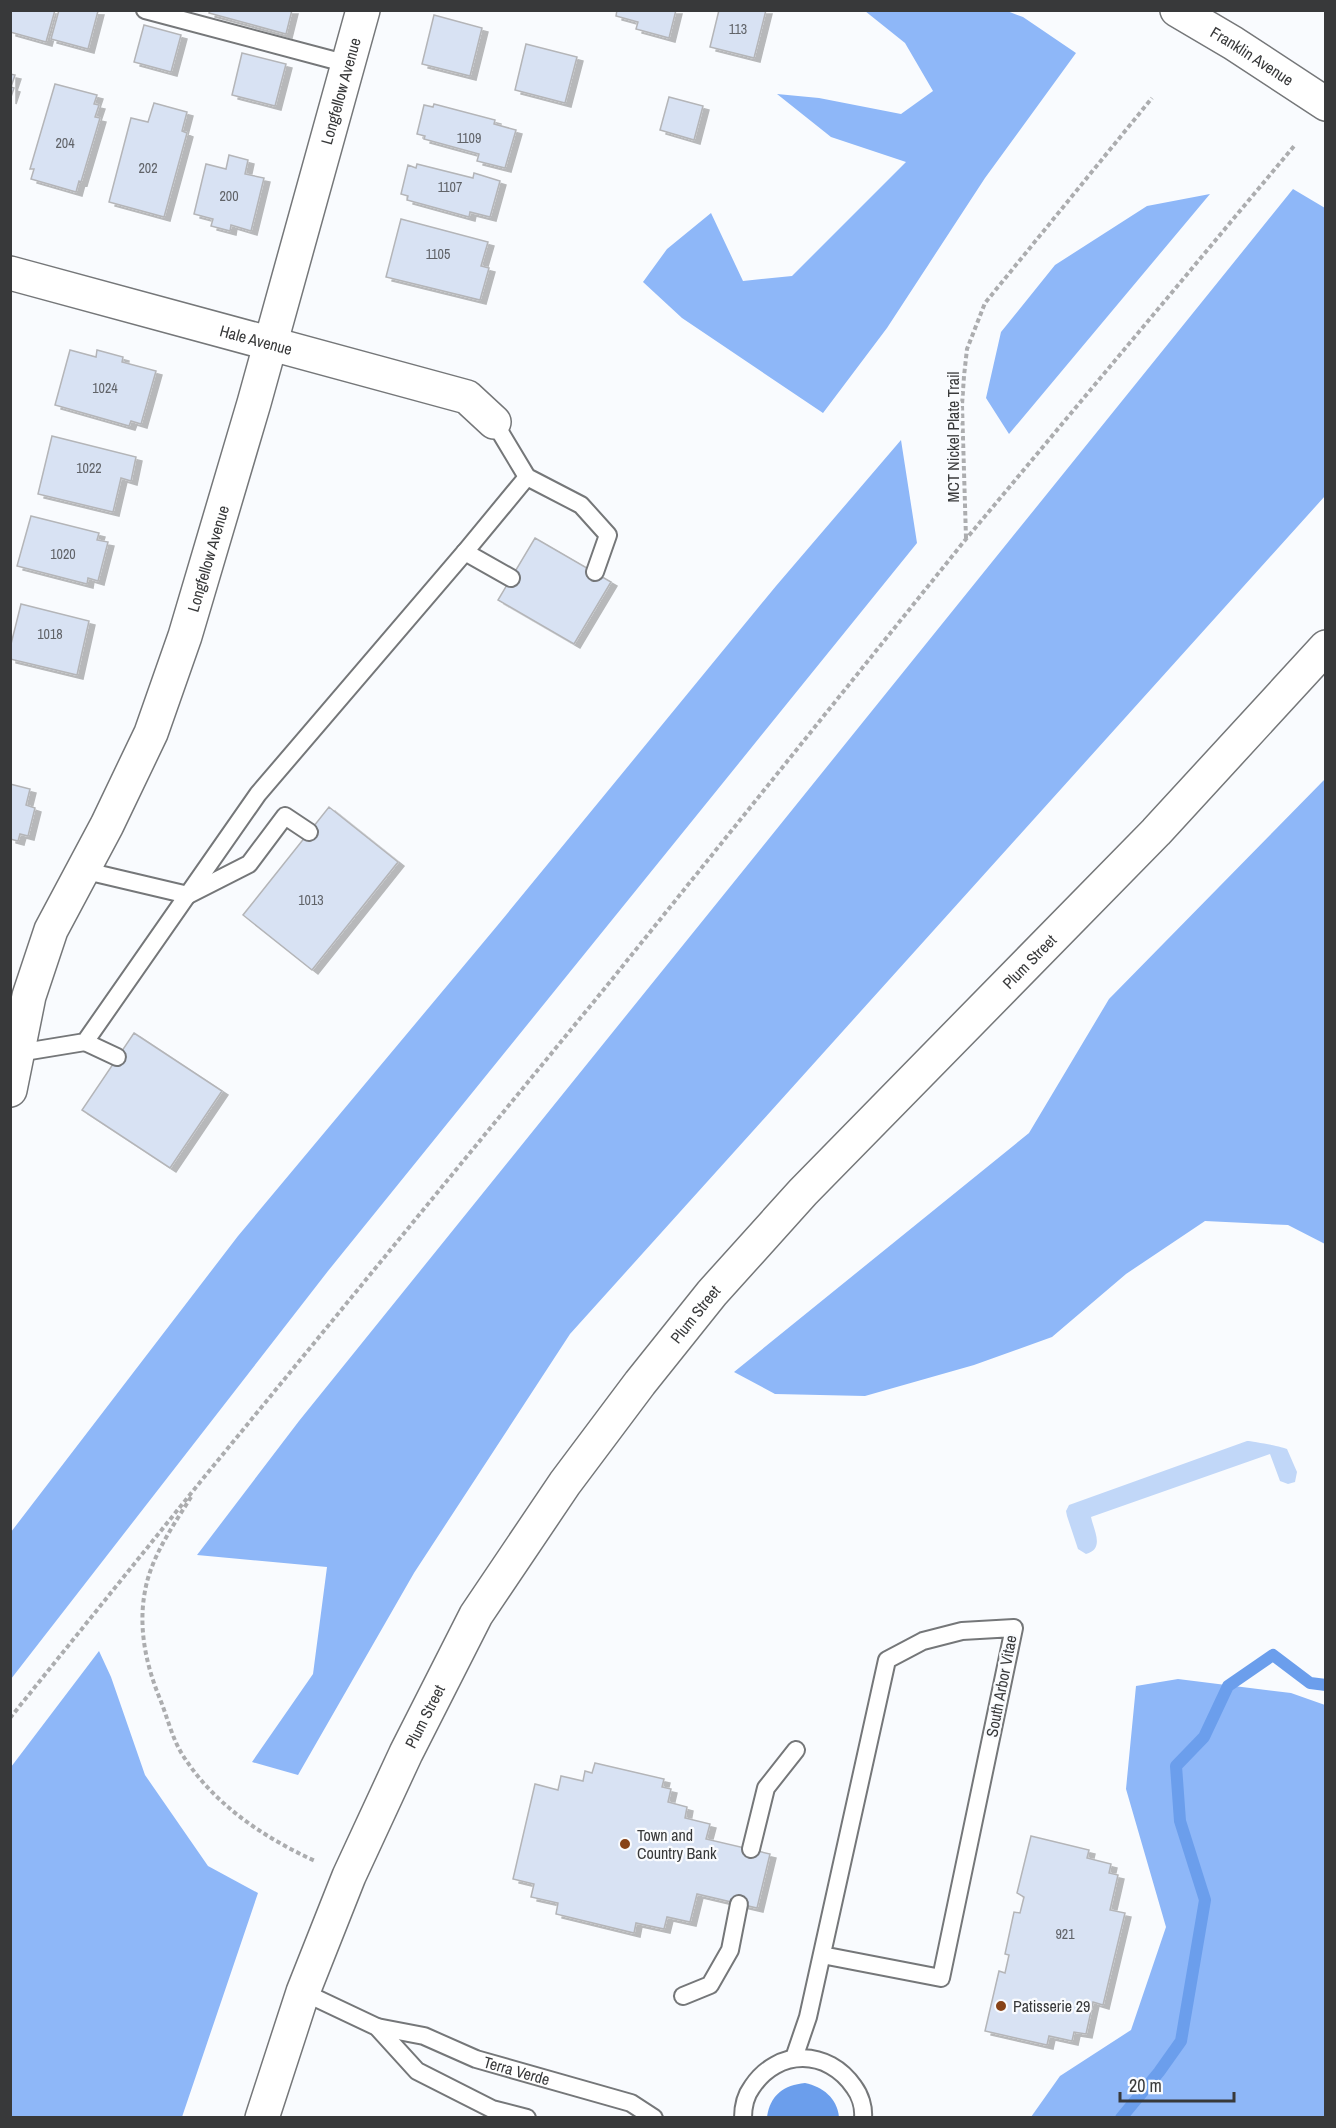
<svg xmlns="http://www.w3.org/2000/svg" width="1336" height="2128" font-family="'Archivo Narrow',sans-serif">
	<defs>
		<filter id="shadow"><feDropShadow dx="6" dy="4" stdDeviation="0" flood-color="#0004"/></filter>
	</defs>
	<rect width="100%" height="100%" fill="#f9fbfe"/>
	<path fill="#c1d7f8" d="M1247,1441C1252,1441 1284,1447 1287,1449L1297,1472L1295,1482L1288,1484L1280,1481L1270,1454L1091,1517C1094,1531 1105,1549 1086,1554L1078,1549L1067,1516L1066,1511L1069,1505Z"/>
	<path fill="#8eb7f8" d="M865,11H1007L1023,17L1076,53L985,178L887,328L823,413L682,318L643,282L667,249L711,213L743,281L792,276L906,162L831,137L777,94L819,98L901,114L933,91L905,43Z
		M1293,189L1325,208V496L570,1334L414,1573L298,1775L252,1762L313,1674L327,1567L197,1555L299,1421Z
		M1210,194L1009,434L986,398L1001,332L1055,265L1147,206Z
		M901,440L917,543L328,1271L11,1679V1532L238,1236L497,926L776,586Z
		M1325,779V1244L1288,1225L1205,1221L1126,1274L1052,1337L974,1365L865,1396L775,1394L734,1372L1029,1133L1109,999Z
		M99,1651L111,1677L145,1775L208,1866L258,1893L182,2117H11V1767Z
		M1178,1679L1291,1693L1325,1705V2117H1031L1060,2076L1131,2030L1166,1927L1126,1789L1136,1686Z"/>
	<path fill="#6b9eec" d="M805,2083C823,2087 837,2098 839,2117H767C770,2095 784,2085 805,2083Z"/>
	<g fill="none" stroke-linecap="round" stroke-linejoin="round">
		<path stroke="#6b9eec" stroke-width="12" d="M1121,2118L1159,2072L1181,2041L1205,1900L1180,1821L1176,1766L1204,1737L1228,1686L1273,1655L1310,1683L1326,1685"/>
	</g>
	<path fill="#d8e2f3" stroke="#b4b5b8" stroke-width="1.5" filter="url(#shadow)" d="M10,10H55L46,42L10,32Z
		M59,10L98,11L88,49L51,39Z
		M210,10H292L286,34L209,13Z
		M617,10H676L669,38L636,29L638,22L616,16Z
		M719,10H766L754,58L710,47Z
		M434,15L482,28L470,76L422,64Z
		M144,25L181,35L171,72L134,62Z
		M526,44L577,57L565,103L515,90Z
		M242,53L286,64L275,106L232,95Z
		M10,74L15,75L11,87L14,88L10,100Z
		M55,84L97,95L94,104L99,105L95,117L100,118L81,182L79,181L76,192L31,179L34,169H30Z
		M669,97L703,106L694,140L660,130Z
		M154,103L187,112L182,131L187,133L164,217L109,202L131,118L148,122Z
		M434,104L495,120L494,124L516,130L505,168L477,161L479,154L424,139L425,136L417,134L424,105L433,107Z
		M229,155L248,160L245,174L264,178L251,231L231,225L230,231L211,226L213,219L194,214L206,164L226,169Z
		M417,164L473,178L474,173L500,181L490,217L470,212L469,217L407,200L408,196L401,194L408,165L416,168Z
		M401,219L488,242L481,266L489,268L480,300L386,277Z
		M70,350L96,357L97,350L123,357L122,362L156,371L141,424L131,421L129,426L55,405Z
		M52,436L136,457L131,481L121,478L113,512L38,494Z
		M31,516L99,533L97,540L108,542L98,581L88,578L87,584L17,566Z
		M535,538L611,582L574,644L498,600Z
		M21,604L89,621L77,675L10,659V648Z
		M10,784L30,789L26,805L35,808L28,836L20,834L18,841L10,839Z
		M329,807L398,862L312,970L243,915Z
		M134,1033L222,1091L170,1168L82,1110Z
		M595,1763L664,1779L662,1787L671,1789L668,1802L687,1807L685,1818L710,1824L706,1839L770,1854L757,1908L697,1894L690,1922L667,1917L664,1929L636,1923L634,1933L556,1914L558,1903L531,1897L534,1884L513,1879L535,1784L558,1790L561,1776L583,1781L585,1771L592,1773Z
		M1031,1836L1089,1850L1087,1858L1111,1864L1109,1873L1118,1875L1110,1910L1125,1913L1103,2005L1093,2002L1086,2034L1074,2032L1072,2041L1049,2036L1047,2045L985,2031L999,1971L1005,1973L1009,1955L1005,1954L1014,1912L1020,1913L1024,1897L1017,1893Z"/>
	<g fill="none" stroke-linecap="round" stroke-linejoin="round">
		<g stroke="#757779" stroke-width="20">
			<g id="lane">
				<path d="M145,10L348,64"/>
				<path d="M494,422L527,477L581,505L608,535L595,572"/>
				<path d="M511,578L465,552L527,477"/>
				<path d="M82,870L188,895L249,864L285,816L309,832"/>
				<path d="M85,1042L117,1057"/>
				<path d="M18,1053L85,1042L258,794L465,552"/>
				<path d="M751,1849L766,1788L796,1750"/>
				<path d="M303,1992L377,2027L417,2071L492,2109L527,2118"/>
				<path d="M683,1996L710,1985L730,1950L739,1904"/>
				<path id="s1" d="M377,2027L424,2036L476,2059L631,2103L654,2118"/>
				<path d="M794,2058L808,2017L887,1660L923,1641L962,1631L1014,1628L941,1978L822,1955"/>
				<path d="M743,2118C743,2107 746,2095 752,2087C778,2048 828,2049 854,2087C860,2095 864,2107 863,2118"/>
			</g>
		</g>
		<g stroke="#757779" stroke-width="36">
			<g id="street">
				<path id="s2" d="M10,273L467,397L494,422"/>
				<path id="s3" d="M10,1090L29,996L51,930L107,825L151,733L185,636L254,403L363,10"/>
			</g>
		</g>
		<g stroke="#757779" stroke-width="36">
			<g id="secondary">
				<path id="s4" d="M1177,10L1233,43L1326,104"/>
				<path id="s5" d="M262,2118L303,1992L349,1876L406,1753L476,1615L565,1483L640,1383L712,1293L803,1192L1156,832L1326,647"/>
			</g>
		</g>
		<path stroke="#acadaf" stroke-width="4" stroke-dasharray="4.5 3" stroke-linecap="butt" d="M966,538L962,405L964,376L967,349L985,303L1152,98
			M191,1497C173,1526 151,1557 145,1591C138,1628 146,1665 160,1699C167,1716 172,1738 182,1754C213,1804 263,1837 315,1861
			M10,1718L201,1481L605,988L966,539L1295,145"/>
		<use href="#lane" stroke="#fff" stroke-width="16"/>
		<use href="#street" stroke="#fff" stroke-width="33"/>
		<use href="#secondary" stroke="#fff" stroke-width="33"/>
	</g>
	<g fill="#874318" stroke="#f9fbfe" stroke-width="2">
		<circle cx="625" cy="1844" r="6"/>
		<circle cx="1001" cy="2006" r="6"/>
	</g>
	<g text-anchor="middle" dominant-baseline="central" stroke-width="4.5" stroke-linejoin="round" paint-order="stroke">
		<g font-size="14" fill="#606368">
			<text x="738" y="29">113</text>
			<text x="469" y="138">1109</text>
			<text x="65" y="143">204</text>
			<text x="148" y="168">202</text>
			<text x="450" y="187">1107</text>
			<text x="229" y="196">200</text>
			<text x="438" y="254">1105</text>
			<text x="105" y="388">1024</text>
			<text x="89" y="468">1022</text>
			<text x="63" y="554">1020</text>
			<text x="50" y="634">1018</text>
			<text x="311" y="900">1013</text>
			<text x="1065" y="1934">921</text>
		</g>
		<g font-size="16" fill="#38393a" stroke="#f9fbfe">
			<text stroke="none"><textPath href="#s4" startOffset="88">Franklin Avenue</textPath></text>
			<text stroke="none"><textPath href="#s3" startOffset="1056">Longfellow Avenue</textPath></text>
			<text stroke="none"><textPath href="#s2" startOffset="255">Hale Avenue</textPath></text>
			<text transform="translate(953 437) rotate(-90)">MCT Nickel Plate Trail</text>
			<text stroke="none"><textPath href="#s3" startOffset="570">Longfellow Avenue</textPath></text>
			<text stroke="none"><textPath href="#s5" startOffset="1406">Plum Street</textPath></text>
			<text stroke="none"><textPath href="#s5" startOffset="920">Plum Street</textPath></text>
			<text transform="translate(1001 1686) rotate(-79)">South Arbor Vitae</text>
			<text stroke="none"><textPath href="#s5" startOffset="434">Plum Street</textPath></text>
			<text stroke="none"><textPath href="#s1" startOffset="147">Terra Verde</textPath></text>
		</g>
		<g font-size="16" fill="#38393a" stroke="#f9fbfe" text-anchor="start">
			<text x="637" y="1835">Town and<tspan x="637" dy="18">Country Bank</tspan></text>
			<text x="1013" y="2006">Patisserie 29</text>
		</g>
	</g>
	<rect width="1336" height="2128" fill="none" stroke="#38393a" stroke-width="24"/>
	<path d="M1120 2092v9h114v-9" fill="none" stroke="#38393a" stroke-width="3"/>
	<text x="1129" y="2092" font-size="18" fill="#38393a" stroke="#f9fbfe" stroke-width="4.5" paint-order="stroke">20 m</text>
</svg>
